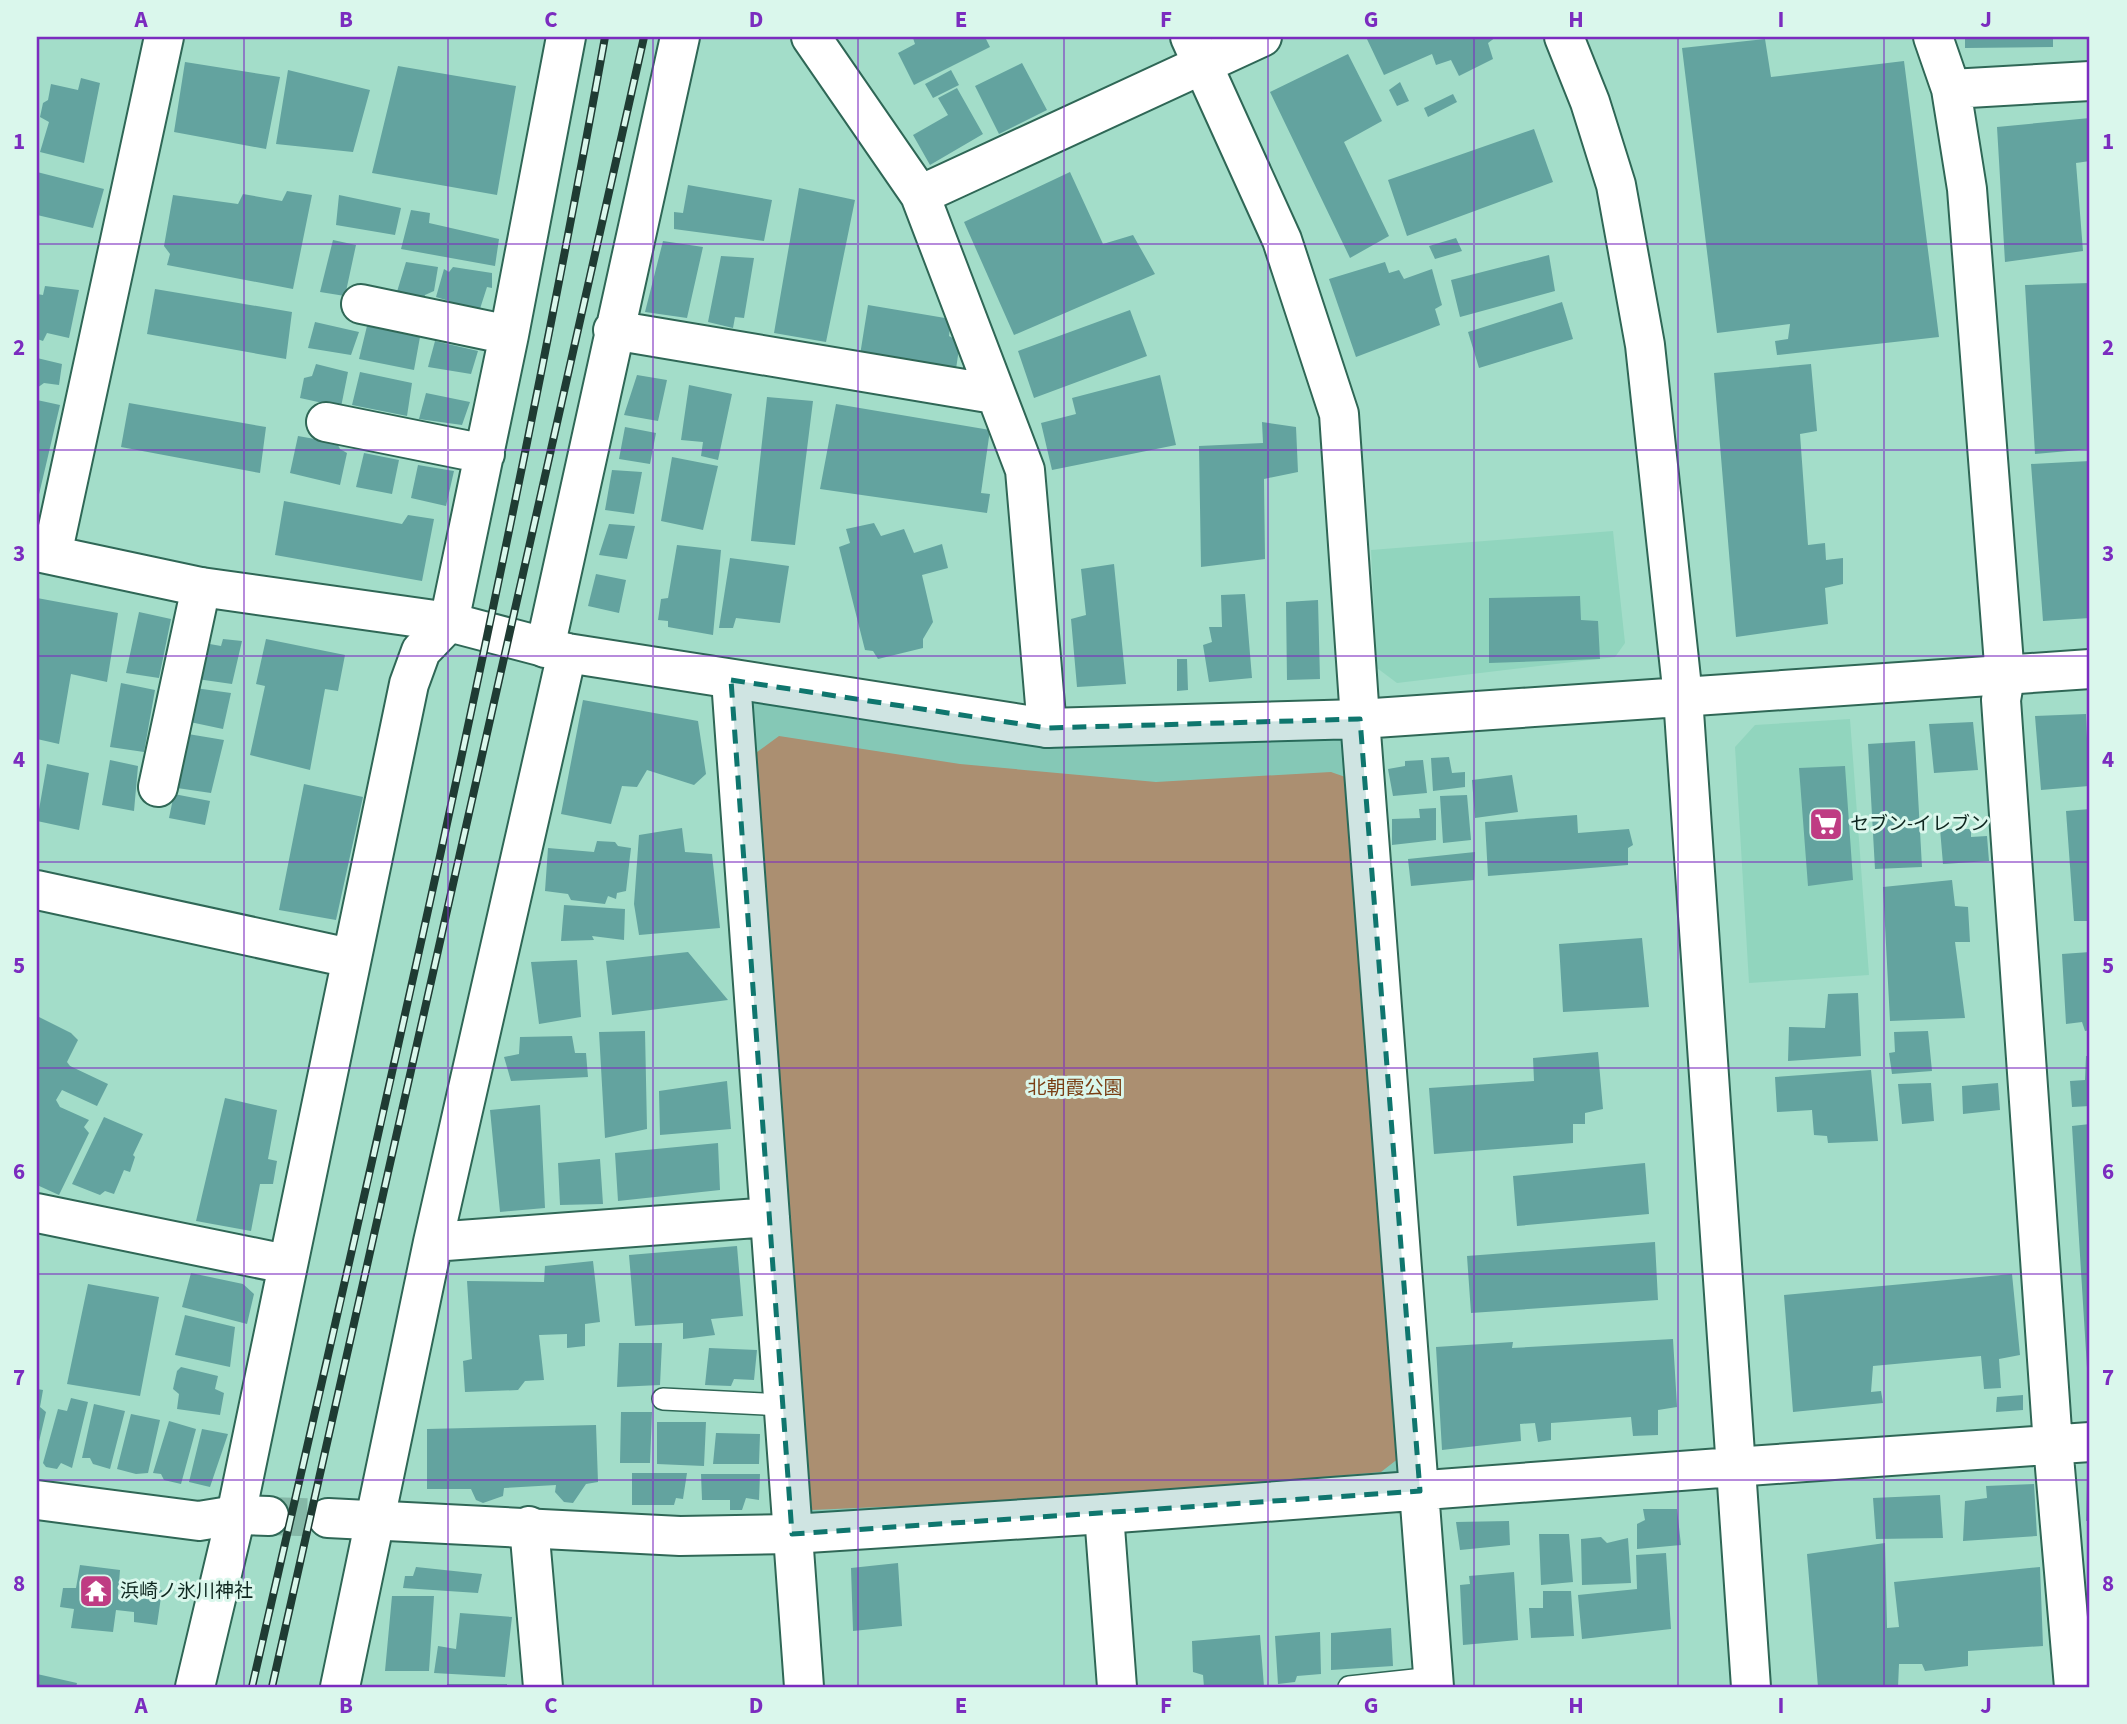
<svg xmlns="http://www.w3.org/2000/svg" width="2127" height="1724" font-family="'Source Sans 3','Noto Sans JP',sans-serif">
	<rect width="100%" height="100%" fill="#a3ddc9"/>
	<path fill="#91d5be" d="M1613,531L1625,643L1615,657L1397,683L1377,668L1371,550Z
		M1850,719L1869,975L1749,983L1735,747L1755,725Z"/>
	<path fill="#d29572" d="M779,736L960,764L1156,782L1331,772L1351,779L1399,1458L1381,1472C1191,1489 1002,1503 811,1510L761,908L753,755Z"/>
	<path fill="#63a39f" d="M916,37H985L990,47L914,85L898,53L915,44L913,38Z
		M1366,37H1496L1488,43L1493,59L1459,76L1451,60L1436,65L1432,54L1384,75Z
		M1965,37H2053V47L1965,48Z
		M1765,39L1771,77L1904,61L1939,337L1777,355L1775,341L1788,339L1790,324L1717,333L1682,48Z
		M1348,54L1382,121L1344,142L1389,236L1350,258L1270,92Z
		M185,62L280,77L266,149L174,132Z
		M1022,63L1047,110L999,134L975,86Z
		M398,66L516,86L497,195L372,173Z
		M288,70L370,90L353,152L276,144Z
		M951,70L959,85L933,98L925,84Z
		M81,78L100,83L84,163L40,152L49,122L40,117L43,103L48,100L51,84L78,90Z
		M1400,82L1409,101L1397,106L1389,90Z
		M957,88L983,134L930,165L913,135L948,115L938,98Z
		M1453,94L1457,102L1428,117L1424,108Z
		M2090,118V161L2076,163L2083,251L2005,262L1997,127Z
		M1534,129L1553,182L1407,236L1388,180Z
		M37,172L104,189L93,228L37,215Z
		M1070,172L1103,244L1133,235L1155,274L1014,335L964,222Z
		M688,185L772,200L764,241L674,229V212L683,213Z
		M799,188L855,200L826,342L774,333Z
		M287,191L312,195L293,289L167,265L170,254L164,246L173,195L238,204L243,194L282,201Z
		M339,195L401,208L395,235L336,225Z
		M411,210L430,213L429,223L499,239L495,266L401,249Z
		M1456,238L1462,251L1435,259L1429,246Z
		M333,240L356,245L345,296L320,292Z
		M663,241L703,247L687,318L645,312Z
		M1549,255L1555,291L1460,317L1451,280Z
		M721,256L754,258L744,318L735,317L733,328L708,322Z
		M406,262L438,267L434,291L425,295L423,302L396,295Z
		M1385,262L1389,273L1399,270L1404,279L1432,269L1442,305L1435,309L1440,325L1356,357L1329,279Z
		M453,267L492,273V288L487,287L478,315L448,309L449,301L436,297L444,269L449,272Z
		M2090,283V449L2035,454L2025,285Z
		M45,286L79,290L69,338L47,333L43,341L37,339V294L43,295Z
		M155,289L292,312L286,359L147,334Z
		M1562,302L1573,339L1479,368L1468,332Z
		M868,305L951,319L949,336L960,342L956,369L860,355Z
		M1130,310L1147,356L1034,398L1018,351Z
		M315,322L359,332L351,355L308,348Z
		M367,326L420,337L414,370L359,359Z
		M435,341L478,351L471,374L428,367Z
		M37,358L62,364L59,385L44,383L37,388Z
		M316,364L348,372L341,407L300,398L304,378L312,376Z
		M1811,364L1817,431L1800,434L1808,545L1825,543L1826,560L1843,558V584L1825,588L1828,624L1736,637L1714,373Z
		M360,372L412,383L407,416L352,405Z
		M637,375L667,380L658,421L624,415Z
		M1160,375L1176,445L1052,470L1041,423L1076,414L1072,398Z
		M689,385L732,394L718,460L701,456L703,442L681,440Z
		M426,393L470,402L462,425L419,419Z
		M767,397L813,401L795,545L751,541Z
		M37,400L60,405L37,503Z
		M129,403L266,427L260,473L121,447Z
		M836,404L990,430L981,493L990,494L987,513L820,489Z
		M1262,422L1296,427L1298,472L1264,479L1265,559L1201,567L1199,446L1263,443Z
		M625,427L656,433L650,464L619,459Z
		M298,436L337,443L340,449L347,453L340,485L290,473Z
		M364,453L399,460L392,494L356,487Z
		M672,457L718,466L703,530L661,521Z
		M2090,461V618L2043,621L2031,464Z
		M418,465L454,471L446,506L411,498Z
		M612,470L642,472L634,514L605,510Z
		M284,501L402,524L408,515L434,519L422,581L275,555Z
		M874,523L881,536L904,529L914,553L942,544L948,568L922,575L933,622L923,639V648L878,659L873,651L865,650L839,547L850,543L846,529Z
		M609,524L635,526L627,559L599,555Z
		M677,545L721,550L713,635L668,627V621L658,620L661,599L668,598Z
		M730,558L789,566L780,623L736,618L733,628H719Z
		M1114,564L1126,684L1077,687L1071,619L1086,615L1081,569Z
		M596,574L626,580L619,613L588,606Z
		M1245,594L1252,678L1209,682L1203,645L1212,642L1209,627H1222L1221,595Z
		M1580,596L1581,620L1598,621L1600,659L1489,663V598Z
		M37,598L118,613L107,682L71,674L59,744L37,739Z
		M1318,600L1320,679L1287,680L1286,602Z
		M139,612L171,619L159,678L126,673Z
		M223,639L242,641L232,684L197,679L204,643L221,646Z
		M266,639L345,655L338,691L325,689L310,770L250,755L265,686L256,684Z
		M1177,659H1187L1188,690L1177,691Z
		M121,683L155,690L144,752L110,747Z
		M195,688L231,693L223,729L190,722Z
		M583,700L698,721L706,774L694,785L647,770L637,787L622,786L611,824L561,814Z
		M2086,714L2089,786L2041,790L2035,716Z
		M1973,722L1978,770L1934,773L1929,724Z
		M188,734L224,740L211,793L177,788Z
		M1915,741L1922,867L1875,869L1868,744Z
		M1449,757L1452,773L1465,772V787L1433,791L1431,758Z
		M110,760L138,766L134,811L102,805Z
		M1423,760L1427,793L1393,796L1388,769L1405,766V761Z
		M47,764L89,773L79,830L37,821Z
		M1845,766L1853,880L1808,886L1799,768Z
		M1512,775L1518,812L1475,818L1472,780Z
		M304,784L363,797L336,920L279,910Z
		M174,794L210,801L205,825L169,818Z
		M1467,795L1471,840L1443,843L1440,796Z
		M1436,808V840L1392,845V819L1420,818L1419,809Z
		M2090,809V921H2074L2066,811Z
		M1577,815L1578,833L1629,829L1633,845L1628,848V865L1488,876L1485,822Z
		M682,828L685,852L712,854L720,928L639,935L634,904L639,835Z
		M1940,829H1971V837L1987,836L1989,861L1943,864Z
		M597,841L615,842L618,846L631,848L626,891L617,893L616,899L608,896L605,904L571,900L568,894L545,891L548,848L594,852Z
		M1475,852L1474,880L1411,886L1408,859Z
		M1952,880L1955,906L1968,907L1970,942H1955L1965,1018L1890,1021L1883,887Z
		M564,905L625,909L624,940L592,936L594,940L561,941Z
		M1642,938L1649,1007L1563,1012L1559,944Z
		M688,952L728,1000L612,1015L606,961Z
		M2090,952V1030L2085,1031L2082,1022L2066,1024L2062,954Z
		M577,960L581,1017L539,1024L531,962Z
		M1858,993L1861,1056L1788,1061L1789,1027L1825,1028L1828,994Z
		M37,1016L71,1033L78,1040L67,1062L70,1066L108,1084L97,1106L62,1090L56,1100L60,1107L89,1120L84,1127L89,1133L59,1195L37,1185Z
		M645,1031L647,1129L605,1138L599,1032Z
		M1928,1031L1932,1071L1892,1074L1889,1053L1895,1052L1894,1032Z
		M572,1036L575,1053H586L588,1077L511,1081L504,1057L519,1054L520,1037Z
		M1598,1052L1603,1109L1585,1113V1124H1573V1143L1434,1154L1429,1088L1534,1081L1533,1058Z
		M2086,1056H2090V1106L2072,1107L2070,1081L2085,1080Z
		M1871,1070L1878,1141L1828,1143L1827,1136L1814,1135L1812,1110L1777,1112L1775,1077Z
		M727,1081L731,1129L660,1135L659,1091Z
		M1931,1083L1934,1121L1902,1124L1898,1084Z
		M1998,1083L2000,1110L1963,1114L1962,1086Z
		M225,1098L277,1110L268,1159L277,1161L273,1184H260L251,1231L196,1221Z
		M540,1105L545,1208L500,1212L490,1110Z
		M104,1117L143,1134L133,1155L135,1157L130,1172L124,1170L114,1194L105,1191L100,1195L72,1184Z
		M2090,1124V1368H2087L2072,1126Z
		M718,1143L720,1190L618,1201L615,1153Z
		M600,1159L603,1204L560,1205L558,1163Z
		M1645,1163L1649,1214L1517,1226L1513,1176Z
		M1655,1242L1658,1300L1471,1313L1467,1256Z
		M737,1246L743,1316L711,1319L715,1335L683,1339V1323L635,1326L629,1255Z
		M593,1261L600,1322L585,1324V1346L567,1348V1334L539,1335L544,1380L525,1381L518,1390L465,1392L463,1361L472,1359L467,1281L544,1282L545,1266Z
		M191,1273L243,1284L254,1294L247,1324L182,1307Z
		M2012,1274L2020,1355L1999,1359L2001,1388L1984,1389L1981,1356L1873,1366L1871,1392L1881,1391L1883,1403L1793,1412L1784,1295Z
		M88,1284L159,1297L140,1396L67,1384Z
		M185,1315L235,1327L230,1367L175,1355Z
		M1673,1339L1677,1407L1658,1410V1435L1633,1436L1631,1417L1551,1423V1440L1538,1442L1535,1423L1520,1424L1521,1441L1442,1450L1436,1347L1513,1342L1512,1348Z
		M619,1343H662L660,1385L617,1387Z
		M709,1348L757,1350L754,1380L734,1379L731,1386L705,1385Z
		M181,1367L218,1376L215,1389L224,1393L220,1415L177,1409L179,1394L173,1389L177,1371Z
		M37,1389L43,1390L40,1407L46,1412L38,1446Z
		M2023,1395V1410L1996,1412L1997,1397Z
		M71,1398L88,1402L72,1468L61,1463L57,1469L46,1467L43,1463L58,1409L67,1411Z
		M94,1404L125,1411L110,1469L93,1464L90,1458H82Z
		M621,1412H652L650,1463H620Z
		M131,1414L160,1420L148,1473L136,1474L117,1469Z
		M169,1421L196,1429L181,1484L164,1480L161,1474L153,1473Z
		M657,1422H706L704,1466L657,1464Z
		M596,1425L598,1482L586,1484L573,1503L564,1502L555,1492L556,1485L504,1488L503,1496L483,1503L476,1500L471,1489H427V1429Z
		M202,1429L228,1434L210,1487L189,1482Z
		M716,1433L760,1434L759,1464H713Z
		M632,1473H687L683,1499L676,1498L674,1505H632Z
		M701,1474H760L759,1500L746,1498L742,1510H730V1500H702Z
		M2090,1475V1521H2086L2087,1476Z
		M2034,1484L2037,1536L1963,1541L1965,1501L1987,1498L1986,1486Z
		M1940,1495L1943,1538L1876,1539L1873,1498Z
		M1643,1509H1677L1681,1545L1637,1549V1524L1645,1520Z
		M1509,1521L1510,1545L1460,1550L1456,1522Z
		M1539,1534H1569L1573,1582L1541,1585Z
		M1601,1537L1607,1543L1628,1538L1631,1583L1582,1585L1581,1539Z
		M1885,1543L1887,1628L1899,1627L1894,1582L2040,1567L2043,1646L1968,1651V1666L1925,1671L1922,1664H1899L1898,1687H1818L1807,1554Z
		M1666,1553L1671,1629L1582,1639L1578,1595L1637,1589L1636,1555Z
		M898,1563L902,1626L853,1631L851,1568Z
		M80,1565L120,1570L118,1596L137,1600L138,1588L162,1590L157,1625L134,1622V1612L116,1610L113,1632L71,1628L74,1609L60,1607L63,1588H76Z
		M416,1567L482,1574L478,1593L403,1588L405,1576H413Z
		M1514,1572L1518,1640L1463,1645L1460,1585L1470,1584L1469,1576Z
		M1543,1591H1571L1574,1636L1531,1638L1529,1608H1543Z
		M392,1596H434L429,1671H385Z
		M460,1613L512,1617L505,1677L434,1673L438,1646L456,1649Z
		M1391,1628L1393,1666L1331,1670V1633Z
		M1320,1632L1321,1674L1297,1676L1295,1682L1278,1684L1275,1636Z
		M1260,1635L1264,1687H1204L1203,1675L1193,1672L1192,1641Z
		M37,1674L77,1683L76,1687H37Z
		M447,1684H507V1687H447Z"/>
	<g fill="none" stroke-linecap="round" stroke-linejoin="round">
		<path stroke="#85b8a7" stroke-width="38" stroke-dasharray="38 19" stroke-linecap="butt" d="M269,1516L328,1518"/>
		<g stroke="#2f6756" stroke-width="24">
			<path id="service" d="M663,1399L782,1405
				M1349,1687L1433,1678"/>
		</g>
		<g stroke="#2f6756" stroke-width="42">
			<path id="minor" d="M811,37L920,195L1025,470L1047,728
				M1190,37L1282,240L1339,414L1360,719
				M1933,37L1951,89L1967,189L2005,677L2001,700L2053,1445L2074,1687
				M1951,89L2090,81
				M920,195L1262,37
				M361,304L509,335
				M613,330L994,394
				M326,422L485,454
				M545,648L680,37
				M731,680L804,1687
				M158,787L201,587
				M37,890L350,958
				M37,1213L286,1264
				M433,1242L770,1217
				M1734,1467L2090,1442
				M1104,1514L1117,1687
				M529,1526L543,1687
				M195,1687L236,1515L409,684L421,651L449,622L509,335L566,37
				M340,1687L433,1242L567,653"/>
		</g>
		<g stroke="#2f6756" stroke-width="42">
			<path id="tertiary" d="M1564,37L1590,102L1616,185L1645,345L1683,697L1751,1687
				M37,552L201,587L449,622L567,653L1047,728L1360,719L2090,669
				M52,555L164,37
				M1360,719L1434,1687
				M37,1500L199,1521L236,1515L269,1516
				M328,1518L680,1536L792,1534L1104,1514L1734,1467"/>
		</g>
		<use href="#service" stroke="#fff" stroke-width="21"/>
		<use href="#minor" stroke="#fff" stroke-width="38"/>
		<use href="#tertiary" stroke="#fff" stroke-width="38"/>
		<g stroke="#1f3b33" stroke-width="8">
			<path id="rail" d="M252,1687C378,1139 505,590 605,37
				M272,1687L644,37"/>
		</g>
		<use href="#rail" stroke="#daf7ec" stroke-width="5" stroke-dasharray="16" stroke-linecap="butt"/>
	</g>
	<path fill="#0f766e" fill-opacity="0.2" stroke="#0f766e" stroke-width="5" stroke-dasharray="14 9" stroke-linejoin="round" d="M731,680L1047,728L1360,719L1420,1491L792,1534Z"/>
	<path fill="none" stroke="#7b2cbf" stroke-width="2" stroke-opacity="0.55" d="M244,37V1687M448,37V1687M653,37V1687M858,37V1687M1064,37V1687M1268,37V1687M1474,37V1687M1678,37V1687M1884,37V1687M37,244H2090M37,450H2090M37,656H2090M37,862H2090M37,1068H2090M37,1274H2090M37,1480H2090"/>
	<defs>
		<g id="supermarket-square" transform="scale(1.75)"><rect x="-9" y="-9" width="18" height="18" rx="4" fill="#bf3c83" stroke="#daf7ec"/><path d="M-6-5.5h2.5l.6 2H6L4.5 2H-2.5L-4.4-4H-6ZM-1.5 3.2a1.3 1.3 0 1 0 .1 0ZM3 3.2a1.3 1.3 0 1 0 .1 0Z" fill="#fff"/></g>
		<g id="temple-square" transform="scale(1.75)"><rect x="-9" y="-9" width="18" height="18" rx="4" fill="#bf3c83" stroke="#daf7ec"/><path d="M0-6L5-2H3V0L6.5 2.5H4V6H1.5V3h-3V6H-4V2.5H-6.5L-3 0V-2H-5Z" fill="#fff"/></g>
	</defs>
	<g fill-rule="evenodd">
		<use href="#supermarket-square" x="1826" y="824"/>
		<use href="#temple-square" x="96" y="1591"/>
	</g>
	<g text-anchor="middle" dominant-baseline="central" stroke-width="6" stroke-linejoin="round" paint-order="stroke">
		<g font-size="19" fill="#0e261f" stroke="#daf7ec" text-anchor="start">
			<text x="1850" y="824">セブン-イレブン</text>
			<text x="120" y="1591">浜崎ノ氷川神社</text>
		</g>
		<g font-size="19" fill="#7a3e14" stroke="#daf7ec">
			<text x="1075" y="1088">北朝霞公園</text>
		</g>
	</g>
	<rect width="2127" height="1724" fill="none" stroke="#daf7ec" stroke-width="77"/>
	<rect x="38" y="38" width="2050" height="1648" fill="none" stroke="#7b2cbf" stroke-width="2.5"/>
	<g font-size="23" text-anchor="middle" font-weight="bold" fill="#7b2cbf">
		<text x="141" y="27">A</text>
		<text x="346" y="27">B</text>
		<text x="551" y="27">C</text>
		<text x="756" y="27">D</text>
		<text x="961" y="27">E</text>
		<text x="1166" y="27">F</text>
		<text x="1371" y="27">G</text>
		<text x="1576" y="27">H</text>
		<text x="1781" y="27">I</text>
		<text x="1986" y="27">J</text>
		<text x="19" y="149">1</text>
		<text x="2108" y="149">1</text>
		<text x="19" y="355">2</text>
		<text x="2108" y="355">2</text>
		<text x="19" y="561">3</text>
		<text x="2108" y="561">3</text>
		<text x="19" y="767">4</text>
		<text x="2108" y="767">4</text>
		<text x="19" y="973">5</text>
		<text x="2108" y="973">5</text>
		<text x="19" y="1179">6</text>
		<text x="2108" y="1179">6</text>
		<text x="19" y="1385">7</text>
		<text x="2108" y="1385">7</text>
		<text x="19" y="1591">8</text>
		<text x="2108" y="1591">8</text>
		<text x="141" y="1713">A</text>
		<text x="346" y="1713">B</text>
		<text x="551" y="1713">C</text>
		<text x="756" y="1713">D</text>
		<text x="961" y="1713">E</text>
		<text x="1166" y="1713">F</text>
		<text x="1371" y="1713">G</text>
		<text x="1576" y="1713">H</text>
		<text x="1781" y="1713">I</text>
		<text x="1986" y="1713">J</text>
	</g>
</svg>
